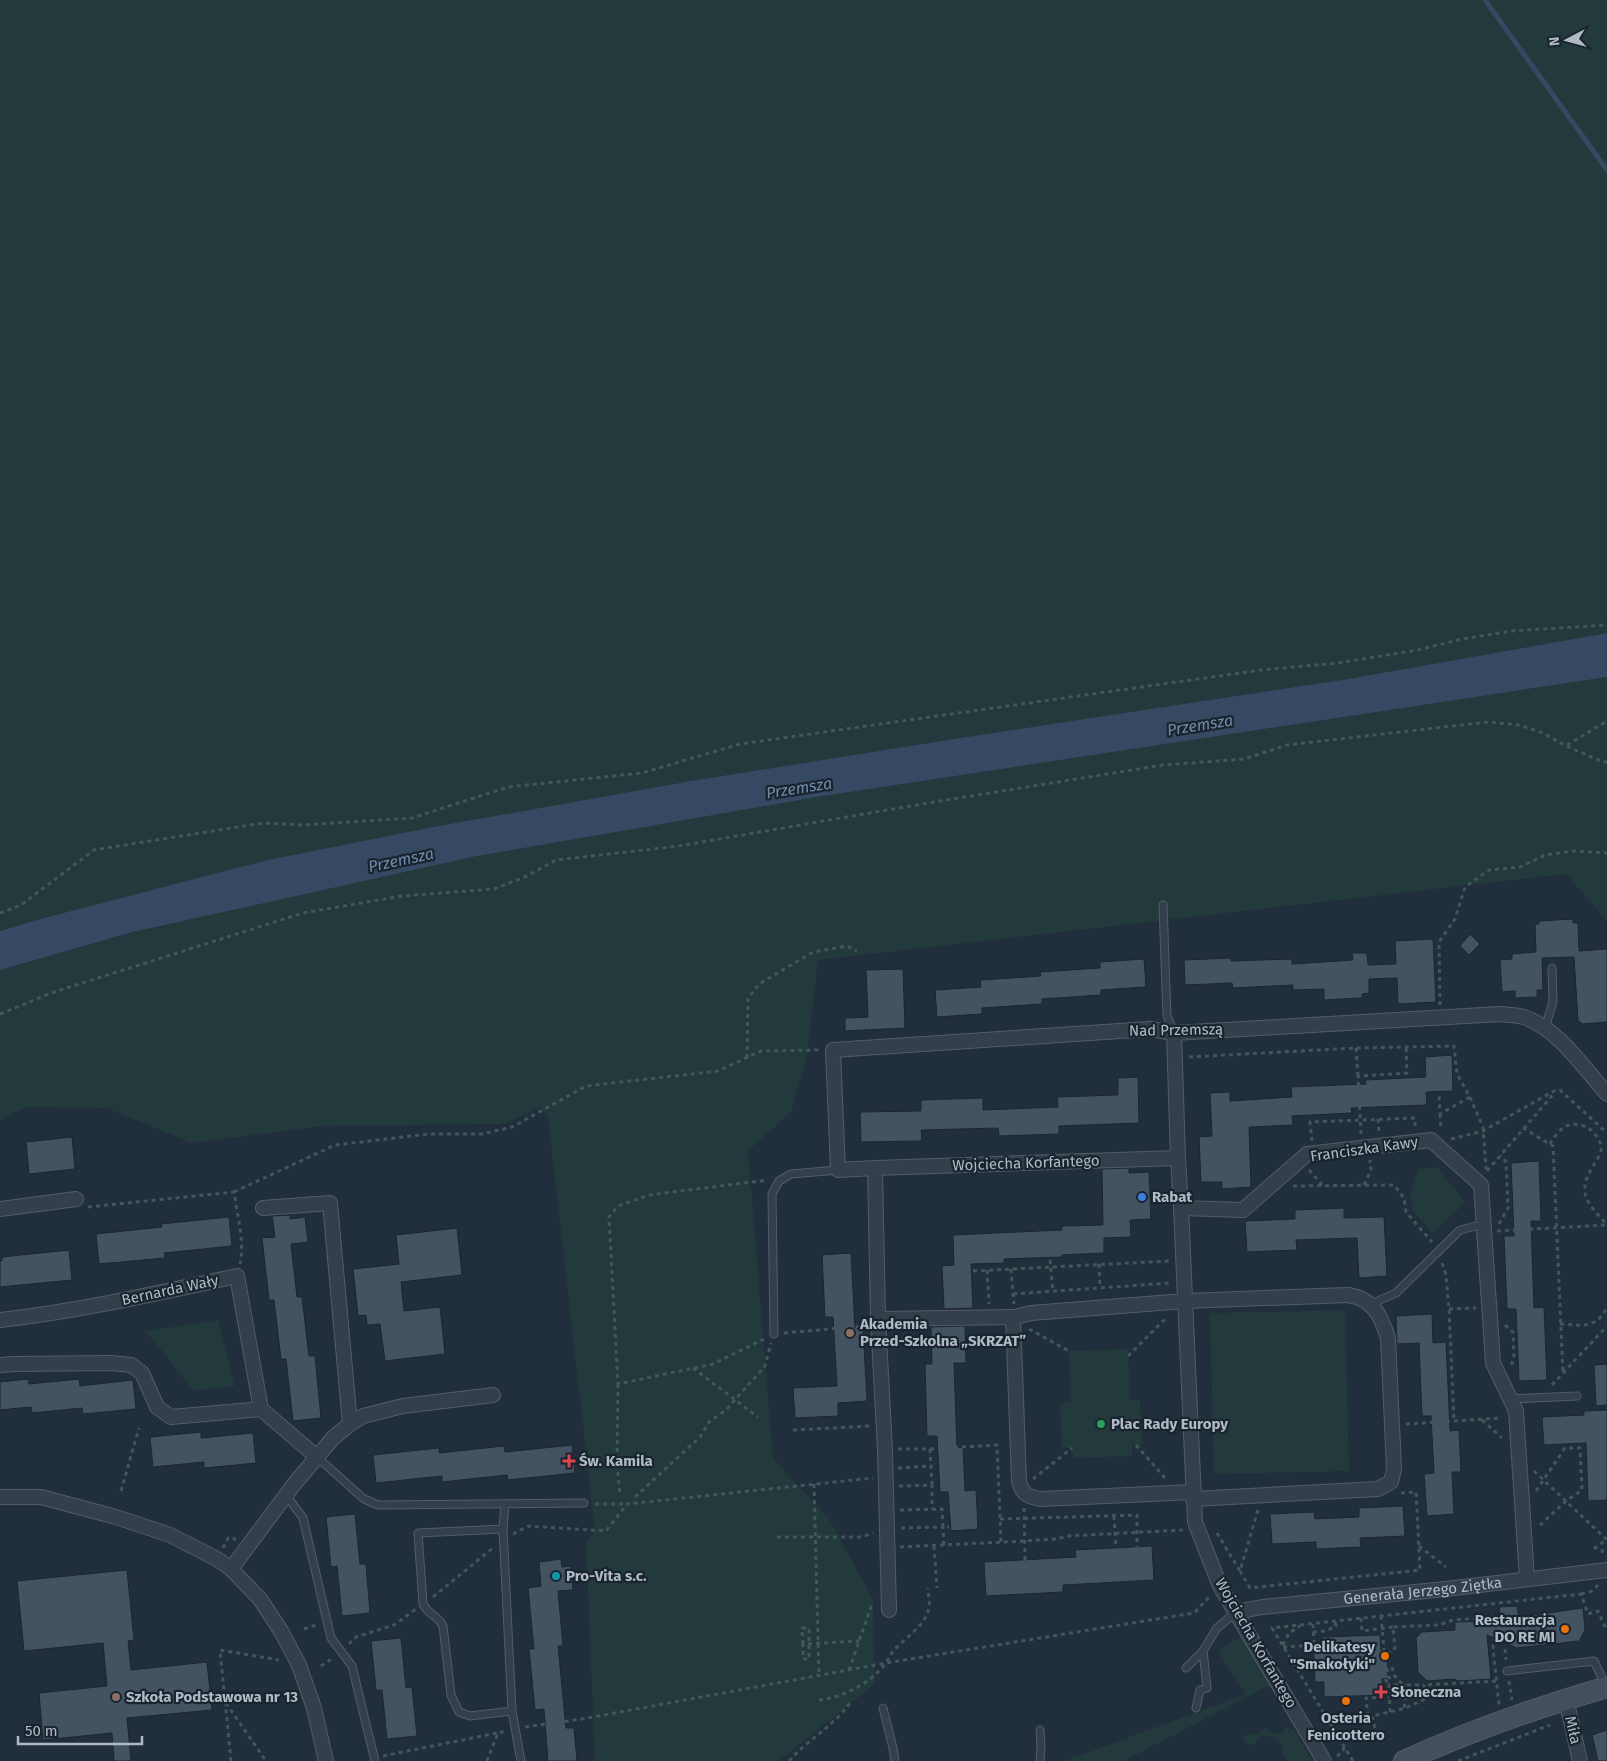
<svg xmlns="http://www.w3.org/2000/svg" width="1607" height="1761" font-family="'Fira Sans',sans-serif">
	<rect width="100%" height="100%" fill="#212e3b"/>
	<path fill="#233a3c" d="M0,0H1607V633L1348,679L960,738L691,781L433,827L268,860L44,918L0,931Z
		M1607,677V921L1566,874L818,960L807,1056L791,1112L748,1151L773,1459L828,1517L873,1599L875,1684L779,1761H595L586,1542L595,1531L548,1117L540,1107L505,1124L323,1126L191,1143L107,1108L26,1107L0,1121V970L191,916L472,857L823,796Z
		M1438,1167L1465,1203L1432,1234L1412,1209L1410,1193L1418,1169Z
		M1345,1310L1349,1471L1214,1474L1210,1313Z
		M218,1320L235,1386L194,1391L146,1331Z
		M1128,1349L1130,1400H1140L1142,1445H1132V1456L1073,1458L1072,1448H1062L1060,1403L1071,1402L1069,1351Z
		M1241,1637L1274,1683L1124,1761H1065L1246,1694L1217,1650Z
		M1264,1727C1270,1731 1276,1736 1284,1733V1729L1287,1727L1294,1730L1312,1761H1287L1281,1751L1284,1749C1282,1739 1267,1732 1258,1738C1256,1740 1255,1743 1253,1745H1248L1243,1738L1247,1734C1255,1734 1260,1734 1264,1727Z"/>
	<path fill="#354a62" d="M1607,633V677L823,796L472,857L133,932L0,970V931L44,918L268,860L433,827L691,781L960,738L1348,679Z"/>
	<g fill="none" stroke-linecap="round" stroke-linejoin="round">
		<path stroke="#354a62" stroke-width="5" d="M1485,0L1607,170"/>
	</g>
	<path fill="#445362" stroke="#1c2632" d="M1573,919V923H1578L1579,951L1607,949V1022L1582,1024L1578,1020L1574,957L1542,958L1543,990H1537V997L1515,998V991L1502,992L1500,960L1512,959V954L1536,952L1535,924H1539V921Z
		M1470,934L1480,944L1469,955L1460,946Z
		M1433,939L1436,1002L1398,1004L1397,978L1369,979V993L1362,994V998L1324,1000V989L1293,990V985L1233,988L1232,983L1185,985L1184,960L1231,958V961L1292,959V964L1307,963L1353,960L1352,953H1367L1368,965L1396,964L1395,941Z
		M1144,959L1146,987L1101,990V995L1042,999V1004L982,1008V1014L937,1017L935,990L981,987L980,980L1041,976L1040,972L1100,968V962Z
		M903,969L905,1028L845,1031V1018L868,1017L866,970Z
		M1452,1055L1453,1091L1426,1092L1427,1105L1351,1108L1352,1113L1292,1116L1293,1125L1249,1127L1251,1187L1222,1189V1182H1201L1199,1137L1212,1136L1210,1093L1230,1092V1101L1292,1097L1291,1087L1366,1084L1365,1080L1426,1077L1425,1057Z
		M1138,1077L1139,1123L1059,1126V1134L999,1136L998,1128L921,1130L922,1141L861,1142L860,1112L921,1111V1100L983,1098V1110L1058,1107L1057,1097L1118,1095V1078Z
		M72,1137L75,1169L29,1174L26,1142Z
		M1539,1161L1541,1221H1531L1534,1308L1544,1307L1547,1380L1519,1381L1516,1309H1507L1504,1236H1514L1511,1163Z
		M1129,1168V1173L1149,1172L1151,1219L1130,1220L1131,1237L1104,1238V1253L1062,1255V1257L1004,1259V1263L971,1264L973,1308L944,1309L942,1266L954,1265L953,1235L1062,1230V1226L1103,1225L1102,1169Z
		M1344,1208V1218L1384,1217L1387,1276L1359,1278L1357,1238L1296,1240L1297,1250L1247,1252L1245,1221L1295,1219V1210Z
		M290,1215V1219L305,1217L308,1242L291,1244L297,1297H302L309,1356H315L321,1418L293,1421L286,1359H281L274,1300H269L262,1238L275,1237L272,1216Z
		M229,1217L232,1246L164,1253L165,1258L99,1264L96,1234L162,1227L161,1224Z
		M457,1228L462,1275L401,1282L404,1311L440,1307L445,1354L385,1361L380,1324L367,1325L366,1315L358,1316L353,1269L399,1264L396,1235Z
		M69,1250L72,1280L0,1287V1261H2V1257Z
		M851,1253L855,1328H863L867,1401L838,1403V1416L795,1418L793,1388L837,1386L833,1317H825L822,1255Z
		M1432,1314L1433,1343L1446,1342L1450,1431L1459,1430L1461,1472H1452L1454,1514L1427,1516L1424,1474L1434,1473L1431,1416H1422L1419,1343L1397,1344L1396,1316Z
		M965,1326L966,1363H954L957,1448L963,1447L965,1491L976,1490L978,1529L951,1531L948,1492H940L937,1436H927L925,1364H932L931,1327Z
		M1607,1364V1405L1596,1406L1594,1365Z
		M28,1379L29,1384L79,1379L80,1386L133,1380L136,1409L83,1414L82,1408L32,1413L31,1407L0,1410V1382Z
		M1607,1410V1500L1588,1501L1586,1443L1544,1445L1542,1417L1584,1415V1411Z
		M201,1432V1438L253,1433L256,1463L204,1468V1462L153,1467L150,1437Z
		M572,1445L575,1473L508,1480L507,1475L442,1482V1476L376,1483L373,1455L439,1448V1453L504,1446L505,1452Z
		M1403,1506L1405,1536L1360,1538L1361,1547L1316,1549V1542L1272,1544L1270,1514L1314,1512L1315,1519L1359,1517V1508Z
		M355,1514L360,1564H366L370,1613L342,1616L337,1566L331,1567L326,1517Z
		M1152,1546L1154,1580L1063,1585V1592L986,1596L984,1562L1076,1557L1075,1550Z
		M561,1559L562,1567L571,1566L573,1590L558,1591L563,1646H558L566,1728H574L577,1761H548L544,1709L535,1710L529,1649H534L528,1588L541,1586L539,1562Z
		M127,1570L134,1640L128,1641L131,1670L207,1662L212,1710L127,1718L131,1761H114L112,1733L43,1740L39,1693L107,1686L103,1643L24,1651L17,1581Z
		M1517,1606L1519,1617L1583,1608L1585,1630L1579,1641L1517,1648L1487,1635L1491,1679L1458,1681L1455,1679L1427,1681L1418,1672L1416,1638L1422,1632L1455,1630V1622L1501,1621L1499,1607Z
		M1380,1635L1381,1650H1387L1388,1678L1382,1679L1383,1695L1324,1697V1682H1315L1314,1665V1653L1322,1652V1637Z
		M401,1638L406,1688L412,1687L417,1736L387,1739L382,1690H376L371,1641Z
		M1607,1730V1761H1598L1592,1735Z"/>
	<g fill="none" stroke-linecap="round" stroke-linejoin="round">
		<g stroke="#535d69" stroke-width="9">
			<path id="lane" d="M1163,905L1167,1016L1174,1032
				M1545,1028L1553,1002L1552,968
				M1371,1304L1396,1293L1460,1230L1484,1224
				M774,1334L772,1194L779,1181L791,1174L838,1170
				M1510,1399L1577,1396
				M317,1457L364,1499L378,1505L584,1503
				M286,1495L303,1518L331,1638L352,1666L375,1761
				M505,1505L503,1529L512,1711L521,1761
				M503,1529L418,1533L423,1604C430,1617 437,1614 443,1626L451,1695L459,1712L470,1716L512,1711
				M1203,1651L1217,1628L1236,1612
				M1186,1668L1203,1651L1207,1688L1200,1690L1196,1708
				M1507,1671L1594,1661L1606,1686
				M883,1708L893,1748L895,1761
				M1040,1761L1041,1745L1040,1730"/>
		</g>
		<g stroke="#535d69" stroke-width="16">
			<g id="street">
				<path d="M1174,1033L1178,1158L1181,1208L1195,1522L1220,1586L1324,1761"/>
				<path d="M875,1168L838,1170L833,1050L1150,1029L1174,1033L1500,1014C1508,1015 1517,1015 1524,1017C1557,1028 1585,1069 1607,1094"/>
				<path d="M263,1208L330,1203L350,1424"/>
				<path d="M1181,1208L1243,1210L1307,1154L1431,1140L1481,1185L1493,1363L1516,1411L1527,1579"/>
				<path d="M0,1209L76,1199"/>
				<path d="M878,1319L875,1168L1178,1158"/>
				<path d="M0,1320C80,1311 158,1293 237,1276L261,1409L317,1457"/>
				<path d="M0,1365L14,1364L111,1363L131,1365L142,1373L157,1407L171,1417L261,1409"/>
				<path d="M1193,1492L1041,1499C1028,1497 1022,1494 1019,1481L1014,1343L1013,1320L1015,1317L1031,1313L1185,1301L1348,1295C1374,1299 1381,1316 1388,1338L1394,1469L1391,1482L1378,1489L1193,1499"/>
				<path d="M0,1497H41L116,1517L170,1535L217,1559L231,1569L260,1599L281,1631L299,1665L314,1708L326,1761"/>
				<path d="M231,1569L295,1483L333,1438L350,1424L363,1416L403,1406L493,1395"/>
				<path d="M889,1610L885,1450L878,1319L1015,1317"/>
				<path id="s1" d="M1236,1612L1262,1607L1446,1589L1607,1570"/>
				<path d="M1566,1699L1580,1761"/>
			</g>
		</g>
		<g stroke="#535d69" stroke-width="22">
			<path id="secondary" d="M1404,1761C1470,1731 1538,1707 1607,1687"/>
		</g>
		<path stroke="#415759" stroke-width="3" stroke-dasharray="4 4" stroke-linecap="butt" d="M1567,745L1607,721
			M0,913L21,905L94,850L263,823L304,825L412,818L508,787L642,773L740,744L1261,670L1338,663L1418,650L1462,639L1512,631L1607,625
			M1440,1005L1439,942L1455,919L1465,887L1489,870L1520,867L1545,855L1574,851L1607,853
			M0,1014L51,993L303,913L402,896L494,889L527,876L556,860L679,846L922,804L1163,765L1244,759L1287,745L1488,722L1519,725L1543,733L1566,746L1603,762H1607
			M1356,1048L1358,1076
			M1189,1057L1356,1048L1454,1046L1457,1074L1470,1097L1440,1114L1439,1094
			M747,1058L748,998L759,984L813,952L847,946L857,951
			M1470,1097L1483,1127L1486,1169
			M1440,1114L1441,1129
			M1378,1119L1379,1133
			M1523,1128L1553,1146L1563,1374
			M1361,1134L1358,1076L1407,1073L1406,1047
			M1451,1139L1483,1131L1554,1091L1560,1090L1607,1133
			M1312,1141L1310,1122L1415,1118V1128
			M1550,1144C1554,1137 1561,1127 1569,1125C1575,1123 1583,1125 1588,1128C1596,1133 1604,1145 1600,1154C1594,1167 1583,1177 1585,1193C1587,1205 1600,1216 1607,1225
			M1309,1170L1323,1186
			M1487,1171L1551,1097L1554,1092
			M1364,1185L1371,1170L1370,1160
			M1293,1186L1394,1185L1404,1198L1406,1212L1432,1242
			M234,1192L335,1145L429,1134H482L512,1127L586,1086L718,1071L761,1051L820,1050
			M88,1207L234,1192C237,1214 245,1242 240,1264
			M1499,1224L1508,1208L1506,1162L1501,1155
			M1497,1231L1607,1225
			M1050,1260L1053,1291
			M1442,1263L1446,1275L1449,1309L1454,1421
			M1099,1264L1100,1287
			M1011,1269L1014,1304
			M987,1270L989,1304
			M973,1271L1170,1261
			M1013,1294L1170,1283
			M1449,1309L1476,1308
			M1560,1324C1581,1325 1596,1330 1607,1307
			M1505,1325L1513,1332L1514,1359L1512,1363V1368
			M1029,1329L1069,1351
			M784,1333L865,1326
			M764,1339L713,1364L618,1384L609,1217L618,1206L649,1195L768,1180
			M1128,1356L1167,1317
			M693,1368L758,1417
			M618,1384L617,1462L620,1496
			M1552,1385L1607,1326
			M1482,1420L1502,1438
			M1406,1424L1502,1418
			M793,1430L870,1426
			M1136,1445L1165,1478
			M898,1449H930L931,1466
			M930,1449L997,1445L1001,1542
			M898,1468L931,1466L932,1485
			M1534,1471L1607,1540
			M1033,1479L1072,1448
			M814,1484L819,1676
			M899,1486L932,1485V1509
			M121,1491L139,1428
			M1536,1491L1565,1448H1580L1582,1490L1566,1501L1538,1527
			M635,1497L700,1437L709,1422L726,1410L765,1366L771,1343
			M595,1504H626
			M1024,1508L1025,1560
			M900,1510L942,1509L943,1527H949
			M1114,1516L1116,1547
			M1000,1519L1137,1515V1547
			M901,1528L943,1527L944,1545
			M1217,1533L1240,1571L1258,1510
			M513,1534L528,1526L606,1531L627,1504L873,1478
			M777,1537H861L873,1533
			M934,1546L937,1588
			M1419,1546L1446,1567
			M900,1547L1025,1541L1057,1539L1067,1536L1183,1530
			M223,1548L228,1538H233L236,1540
			M1594,1549L1607,1539
			M1602,1549L1603,1556
			M1240,1571L1250,1588L1420,1570L1416,1492L1401,1493
			M1581,1594L1592,1591L1598,1585
			M433,1597L494,1547
			M1381,1616L1384,1650
			M1361,1618L1362,1631L1393,1627
			M1494,1621L1495,1635L1493,1648L1499,1705
			M304,1629L316,1625
			M1313,1632L1326,1631L1336,1626L1335,1621
			M349,1644L356,1637L394,1625L416,1609
			M803,1644L802,1628H809V1659H803V1644C822,1643 840,1642 859,1641
			M1283,1645L1289,1633L1300,1626
			M1283,1647L1314,1645L1313,1624
			M1505,1649L1506,1660
			M1387,1653L1392,1652L1395,1648L1393,1627L1439,1625L1453,1620L1494,1617
			M321,1666L333,1658
			M1295,1666L1314,1665
			M1392,1667L1394,1675L1403,1685
			M1387,1668L1389,1678L1395,1677
			M849,1670L871,1607H876
			M1385,1679L1389,1685
			M1509,1681L1512,1700
			M1407,1685H1424
			M819,1700C841,1698 866,1685 881,1669C888,1662 890,1653 897,1647C908,1636 926,1624 929,1608C930,1602 928,1594 928,1588
			M226,1703L266,1761
			M1390,1712L1389,1685H1407L1404,1709
			M1355,1715L1369,1716
			M1368,1716L1366,1698L1389,1697
			M525,1727L582,1719L886,1663L1194,1613L1210,1596
			M1375,1728L1372,1716L1406,1708L1427,1698L1424,1685L1496,1681
			M383,1756L497,1733
			M1337,1756L1343,1752L1344,1746
			M231,1761L220,1650L279,1660
			M487,1761L498,1733L505,1731
			M789,1761C808,1739 835,1726 852,1700
			M1353,1761L1272,1628L1581,1594L1588,1614L1598,1611L1607,1631
			M1458,1761L1550,1725"/>
		<use href="#lane" stroke="#353f4b" stroke-width="7"/>
		<use href="#street" stroke="#353f4b" stroke-width="14"/>
		<use href="#secondary" stroke="#434f5e" stroke-width="20"/>
	</g>
	<circle fill="#3f7fe0" stroke="#1a242f" stroke-width="2" cx="1142" cy="1197" r="5"/>
	<g fill="#8d6e63" stroke="#1a242f" stroke-width="2">
		<circle cx="850" cy="1333" r="5"/>
		<circle cx="116" cy="1697" r="5"/>
	</g>
	<circle fill="#2e9e5b" stroke="#1a242f" stroke-width="2" cx="1101" cy="1424" r="5"/>
	<g fill="#e0444e" stroke="#1a242f" stroke-width="2">
		<path d="M566.5 1453.5h5v5h5v5h-5v5h-5v-5h-5v-5h5z"/>
		<path d="M1378.5 1684.5h5v5h5v5h-5v5h-5v-5h-5v-5h5z"/>
	</g>
	<circle fill="#0f9aa8" stroke="#1a242f" stroke-width="2" cx="556" cy="1576" r="5"/>
	<g fill="#e8710a" stroke="#1a242f" stroke-width="2">
		<circle cx="1565" cy="1629" r="5"/>
		<circle cx="1385" cy="1656" r="5"/>
		<circle cx="1346" cy="1701" r="5"/>
	</g>
	<g text-anchor="middle" dominant-baseline="central" stroke-width="4.5" stroke-linejoin="round" paint-order="stroke">
		<g font-size="15" fill="#b0bac7" stroke="#1a242f">
			<text transform="translate(1176 1030) rotate(-1)">Nad Przemszą</text>
			<text transform="translate(1364 1149) rotate(-8)">Franciszka Kawy</text>
			<text transform="translate(1026 1163) rotate(-2)">Wojciecha Korfantego</text>
			<text transform="translate(170 1290) rotate(-12)">Bernarda Wały</text>
			<text stroke="none"><textPath href="#s1" startOffset="188">Generała Jerzego Ziętka</textPath></text>
			<text transform="translate(1256 1643) rotate(60)">Wojciecha Korfantego</text>
			<text transform="translate(1573 1730) rotate(77)">Miła</text>
		</g>
		<g font-size="15" font-weight="bold" fill="#b0bac7" stroke="#1a242f" text-anchor="start">
			<text x="1152" y="1197">Rabat</text>
			<text x="860" y="1324">Akademia<tspan x="860" dy="17">Przed-Szkolna „SKRZAT”</tspan></text>
			<text x="1111" y="1424">Plac Rady Europy</text>
			<text x="579" y="1461">Św. Kamila</text>
			<text x="566" y="1576">Pro-Vita s.c.</text>
			<text x="1555" y="1620" text-anchor="end">Restauracja<tspan x="1555" dy="17">DO RE MI</tspan></text>
			<text x="1375" y="1647" text-anchor="end">Delikatesy<tspan x="1375" dy="17">"Smakołyki"</tspan></text>
			<text x="1391" y="1692">Słoneczna</text>
			<text x="126" y="1697">Szkoła Podstawowa nr 13</text>
			<text x="1346" y="1718" text-anchor="middle">Osteria<tspan x="1346" dy="17">Fenicottero</tspan></text>
		</g>
		<g font-size="16" font-style="italic" fill="#708cab" stroke="#1a242f">
			<text transform="translate(1200 725) rotate(-9)">Przemsza</text>
			<text transform="translate(799 788) rotate(-9)">Przemsza</text>
			<text transform="translate(401 860) rotate(-12)">Przemsza</text>
		</g>
	</g>
	<g transform="translate(1567 40) rotate(264)" stroke="#1a242f" stroke-width="4" paint-order="stroke">
	<path d="M0-4L9 19L0 12L-9 19Z" fill="#b0bac7"/>
	<text y="-8" font-size="14" font-weight="bold" text-anchor="middle" fill="#b0bac7">N</text>
	</g>
	<path d="M18 1736v8h124v-8" fill="none" stroke="#b0bac7" stroke-width="2.5"/>
	<text x="25" y="1736" font-size="15" fill="#b0bac7" stroke="#1a242f" stroke-width="4" paint-order="stroke">50 m</text>
</svg>
